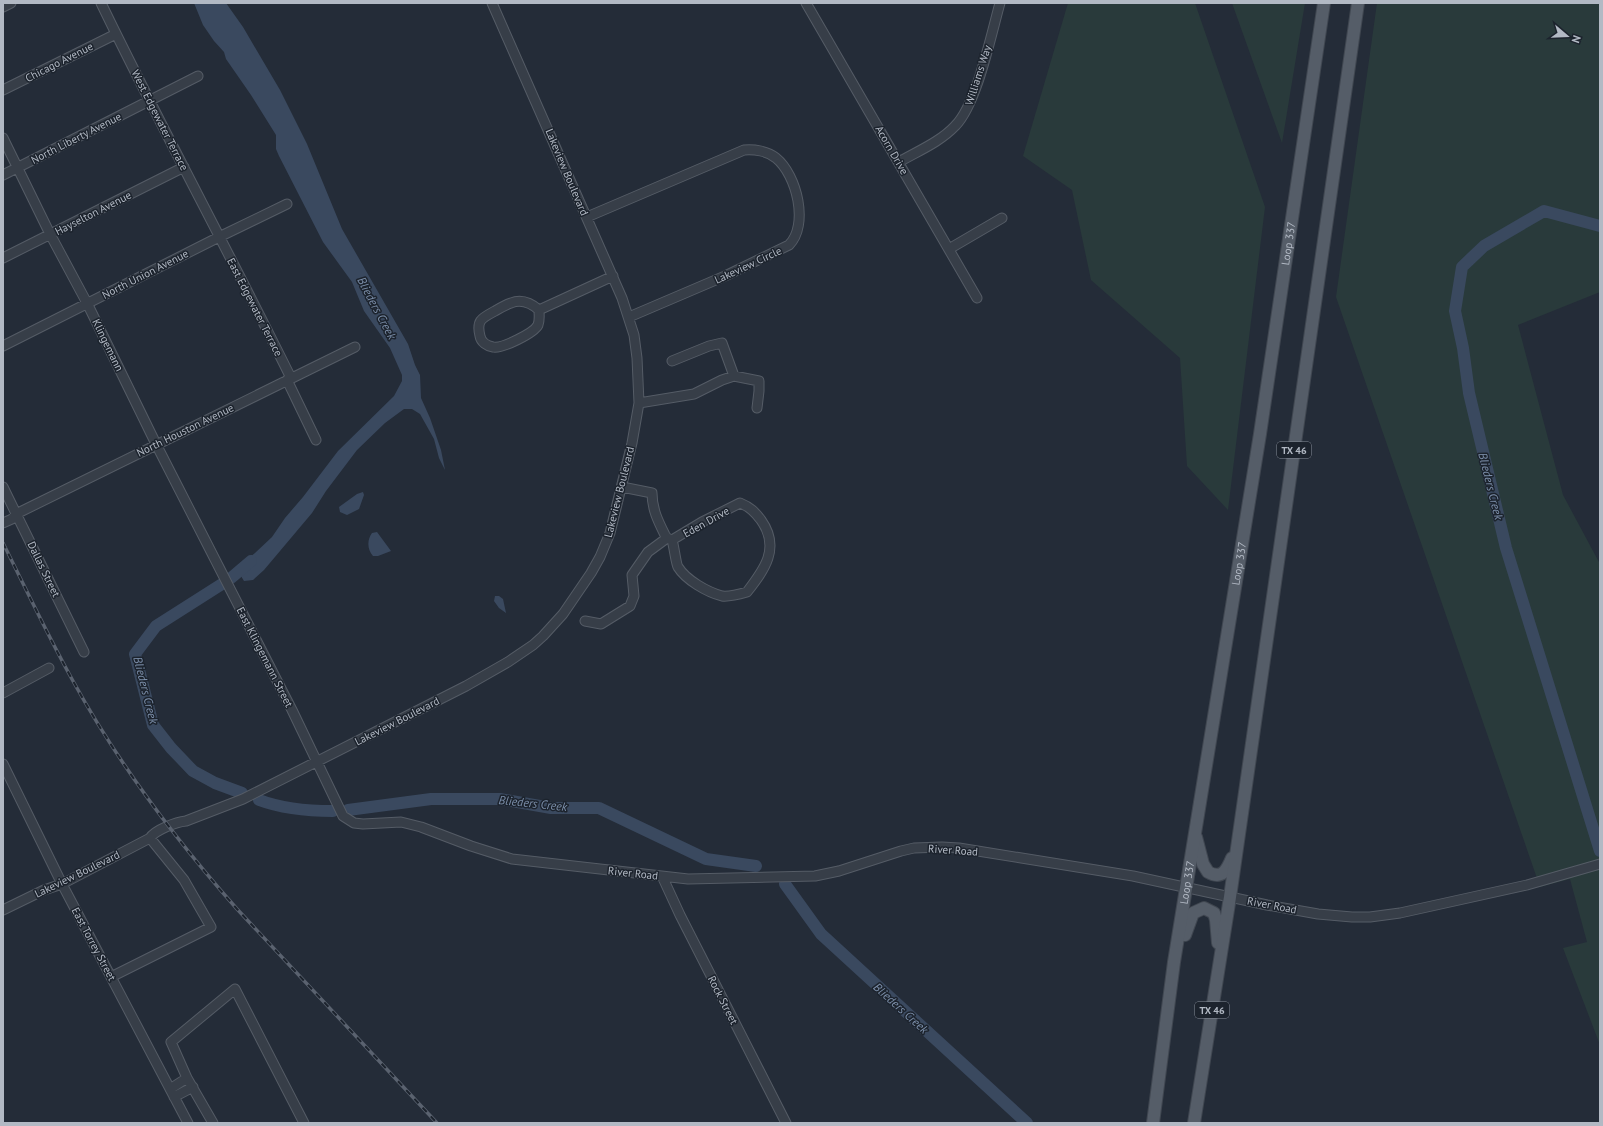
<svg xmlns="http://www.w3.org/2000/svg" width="1603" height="1126" font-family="'PT Sans',sans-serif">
	<rect width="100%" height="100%" fill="#242c38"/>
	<path fill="#293a3b" d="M1068,3H1195L1265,207L1228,510L1187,466L1180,358L1091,280L1072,190L1023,156Z
		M1232,3H1305L1282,143Z
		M1377,3H1600V292L1518,325L1563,495L1600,564V1045L1563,948L1587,942L1570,879L1540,887L1336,297Z"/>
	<path fill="#3a495f" d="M194,3H226L243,27L280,90L307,144L342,229L408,344L415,365L420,375L421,398L430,418L441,450L445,470L439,458L434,439L420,414L412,409H404L385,423L357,450L326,491L312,513L264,570L253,580L244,581L241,576L238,567L255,553L272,537L285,518L303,497L338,451L394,396L402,381V375L390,348L364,311L352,282L323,242L279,156L276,149V135L251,95L226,59L224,52L214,41L203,25Z
		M363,492L364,495L359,509L347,515L340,512L339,507L357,494Z
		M377,532L391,551L378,556H373C367,549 367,540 372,533Z
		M495,596H499L503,599L506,613L499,608L494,601Z"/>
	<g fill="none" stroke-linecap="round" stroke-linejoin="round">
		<path stroke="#3a495f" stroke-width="12" d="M1600,226L1544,211L1484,246L1462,267L1455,311L1463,348L1469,393L1506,548L1600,851
			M231,578L251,561
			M222,584L156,626L135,654L153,725L171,748L193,771L215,783L242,793
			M259,800C283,809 308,811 333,811
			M348,810L431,799H500L551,808H599L706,859L756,866
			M785,884L821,934L1027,1123"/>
		<g stroke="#555c66" stroke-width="11">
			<path id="minor" d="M101,3C162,129 229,252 291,378
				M806,3L977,298
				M3,7L11,3
				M3,90L116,34
				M3,138L50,234L87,303L157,446L292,710L343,816L354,823L363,824L401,822L421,827L471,846L512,859L688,879L815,876L839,871L901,851L914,848L942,847L959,848L1133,876L1267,905L1318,914L1352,917H1370L1400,913L1527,885L1600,864
				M899,162C918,151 940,142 955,126C977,104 991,35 1000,3
				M3,175L198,76
				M587,217L744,150C754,149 768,151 776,158C797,175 809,225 789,245L725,276L629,317
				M949,249L1002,218
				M3,258L184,167
				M539,310C539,315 540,320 538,325C534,333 502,349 493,347C487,346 481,342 480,336C476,320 482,318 495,311C500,308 505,305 511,303C521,299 531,303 539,310L613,276
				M3,346L219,237L287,204
				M672,361L709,346L722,343L734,376
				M287,380L316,440
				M639,403L694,394L722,380L734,376L759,381V391L757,408
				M3,487L84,652
				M622,487L652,493C652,509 658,521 665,535L667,538L672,540L702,522L740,503C750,507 755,512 761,520C781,548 764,570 747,592C740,594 729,597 722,596C707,592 686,580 678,567C676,564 674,546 672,540
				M3,523L12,519L16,514L355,347
				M585,621L601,624L630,606L634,596L632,575L648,552L667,538
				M3,693L49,668
				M3,764L62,884L188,1123
				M662,876L680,915L786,1123
				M3,910L44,890L62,884L150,838C155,830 176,822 186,821L243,799L466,686L508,662L533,645L543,636L563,614L591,573L600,557L610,533L632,443L639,403L637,358L634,335L622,298L492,3
				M111,977L211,927L184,880L150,838
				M170,1089L187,1078
				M174,1097L193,1087
				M213,1123L187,1078L171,1042L235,989L304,1123"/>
		</g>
		<g stroke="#404751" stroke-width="14">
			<g id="major">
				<path d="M1196,837L1203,864L1208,872C1222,880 1227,870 1232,858"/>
				<path d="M1185,935L1193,913L1204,908L1214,913L1216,920L1218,943"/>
				<path id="s1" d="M1153,1123L1174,962L1260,434L1324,3"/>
				<path d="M1194,1123L1230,897L1358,3"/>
			</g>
		</g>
		<use href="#minor" stroke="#373e48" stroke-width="9"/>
		<use href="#major" stroke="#555d68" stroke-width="12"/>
		<g stroke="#5a626f" stroke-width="3.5">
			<path id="rail" d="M3,543C26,589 48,636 73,681C118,763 175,839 237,909L437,1123"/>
		</g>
		<use href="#rail" stroke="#1c232d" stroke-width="2" stroke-dasharray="6" stroke-linecap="butt"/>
	</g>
	<g text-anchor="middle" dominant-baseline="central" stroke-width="3" stroke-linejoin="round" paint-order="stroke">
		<g fill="#1c232d" stroke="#858c97" stroke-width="1">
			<rect x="1277" y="442" width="34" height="16" rx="3"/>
			<rect x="1195" y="1002" width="34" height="16" rx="3"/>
		</g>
		<g font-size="10" font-weight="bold" fill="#b2b9c4">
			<text x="1294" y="450">TX 46</text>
			<text x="1212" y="1010">TX 46</text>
		</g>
		<g font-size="11" fill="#b2b9c4" stroke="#1c232d">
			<text transform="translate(59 62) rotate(-27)">Chicago Avenue</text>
			<text transform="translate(978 75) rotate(-72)">Williams Way</text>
			<text transform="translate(160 120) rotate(63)">West Edgewater Terrace</text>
			<text transform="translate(76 138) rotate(-27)">North Liberty Avenue</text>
			<text transform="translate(892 150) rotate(60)">Acorn Drive</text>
			<text transform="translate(567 172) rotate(67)">Lakeview Boulevard</text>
			<text transform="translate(93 213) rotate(-27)">Hayselton Avenue</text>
			<text stroke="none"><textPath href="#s1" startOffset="890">Loop 337</textPath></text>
			<text transform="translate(748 265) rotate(-25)">Lakeview Circle</text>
			<text transform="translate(145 274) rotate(-27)">North Union Avenue</text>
			<text transform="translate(255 307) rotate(63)">East Edgewater Terrace</text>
			<text transform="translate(108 345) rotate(64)">Klingemann</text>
			<text transform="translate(185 430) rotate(-26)">North Houston Avenue</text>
			<text transform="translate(619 492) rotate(-76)">Lakeview Boulevard</text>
			<text transform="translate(706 522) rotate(-29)">Eden Drive</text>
			<text stroke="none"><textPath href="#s1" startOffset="566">Loop 337</textPath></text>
			<text transform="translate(44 569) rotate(64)">Dallas Street</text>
			<text transform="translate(265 657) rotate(63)">East Klingemann Street</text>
			<text transform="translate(397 721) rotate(-27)">Lakeview Boulevard</text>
			<text transform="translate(953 850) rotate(4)">River Road</text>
			<text transform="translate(633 873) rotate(6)">River Road</text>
			<text transform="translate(77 874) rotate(-26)">Lakeview Boulevard</text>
			<text stroke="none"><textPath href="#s1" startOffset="243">Loop 337</textPath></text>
			<text transform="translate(1272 905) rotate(11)">River Road</text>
			<text transform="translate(94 944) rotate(62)">East Torrey Street</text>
			<text transform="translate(723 1000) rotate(63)">Rock Street</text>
		</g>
		<g font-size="12" font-style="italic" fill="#7c8faa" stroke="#1c232d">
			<text transform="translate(377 308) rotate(62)">Blieders Creek</text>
			<text transform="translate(1491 486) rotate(76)">Blieders Creek</text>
			<text transform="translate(146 690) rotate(76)">Blieders Creek</text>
			<text transform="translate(533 803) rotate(6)">Blieders Creek</text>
			<text transform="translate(901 1008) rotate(42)">Blieders Creek</text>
		</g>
	</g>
	<rect width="1603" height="1126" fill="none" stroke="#b2b9c4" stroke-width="8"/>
	<g transform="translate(1567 36) rotate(109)" stroke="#1c232d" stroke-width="3" paint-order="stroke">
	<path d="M0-3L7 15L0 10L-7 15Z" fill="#b2b9c4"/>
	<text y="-6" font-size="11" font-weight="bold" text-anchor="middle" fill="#b2b9c4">N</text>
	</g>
</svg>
